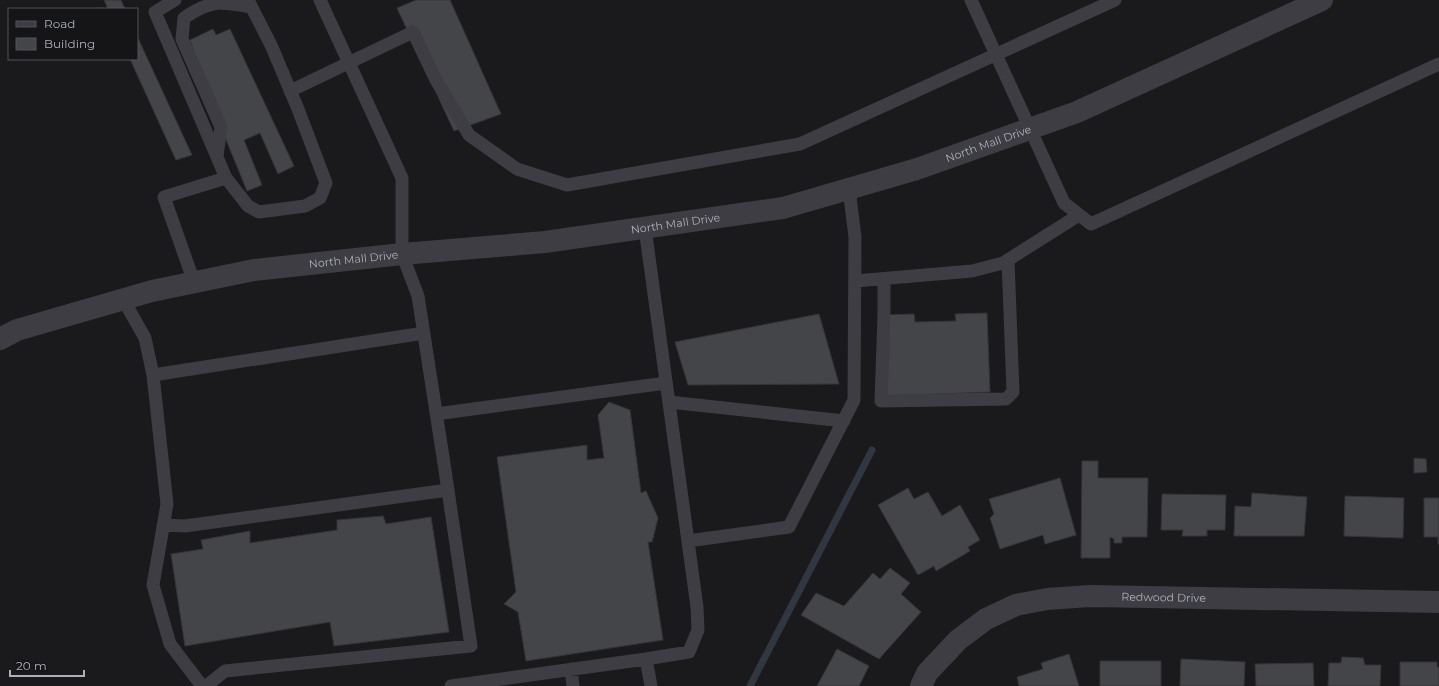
<svg xmlns="http://www.w3.org/2000/svg" width="1439" height="686" font-family="Montserrat,sans-serif">
	<rect width="100%" height="100%" fill="#1a1a1c"/>
	<g fill="none" stroke-linecap="round" stroke-linejoin="round">
		<path stroke="#303740" stroke-width="7" d="M750,686L872,450"/>
	</g>
	<path fill="#444549" stroke="#353438" d="M104,0H121L125,9H108Z
		M416,0H450L501,114L454,131L397,8Z
		M213,29L216,35L230,29L294,166L278,174L260,133L244,140L262,185L247,191L227,142L190,40Z
		M137,36L192,155L176,160L130,59H137Z
		M987,313L990,392L887,396L884,315L914,314L915,322L956,321L955,314Z
		M819,314L839,384L688,385L675,342Z
		M609,402L630,410L641,493L646,491L658,518L652,542H648L663,640L526,661L518,612L504,604L516,592L497,457L587,445V460L604,458L598,415Z
		M1414,458L1426,459L1427,472L1414,473Z
		M1082,461H1098V478H1148L1147,537H1122V543H1114V539L1110,537V558H1081Z
		M1060,478L1076,535L1045,544L1043,535L1000,549L990,518L994,514L989,499Z
		M908,488L914,499L928,492L942,516L960,505L980,540L968,547L970,551L936,571L934,566L918,575L878,505Z
		M1252,493L1307,497L1304,536H1234L1235,506L1251,507Z
		M1162,494L1226,495L1225,530H1207V536H1182L1183,530H1161Z
		M1345,496L1404,498L1403,538L1344,536Z
		M1424,498H1439V544H1438V537H1424Z
		M383,516L386,524L431,517L449,632L334,646L330,622L185,646L171,554L203,549L201,540L250,531V543L337,530V520Z
		M890,568L910,583L901,594L921,612L879,659L801,615L816,593L844,606L873,573L880,579Z
		M837,649L869,666L859,686H817Z
		M1069,654L1079,686H1019L1017,677L1043,669L1041,663Z
		M1342,657L1363,658L1365,665H1381L1380,686H1328L1329,663H1341Z
		M1181,659L1245,662L1244,686H1180Z
		M1100,661H1161V686H1100Z
		M1400,662H1437V667H1439V686H1400Z
		M1313,663L1314,686H1256L1255,664Z"/>
	<g fill="none" stroke-linecap="round" stroke-linejoin="round">
		<path stroke="#3d3d43" stroke-width="13" d="M175,0L155,12L226,178L164,197L194,282
			M971,0L1064,203L1091,224L1439,64
			M290,91L413,32L436,80L469,135L517,169L567,185L800,144L1115,0
			M217,156L221,127L182,39L184,18C210,0 220,1 251,7
			M226,178L248,206L259,212L305,206L320,198L326,183L298,109L271,45L248,0
			M645,228L697,607L698,630L689,652L646,659L651,686
			M884,279V315L881,401L1006,399L1013,392L1008,260
			M855,281L972,271L1003,263L1079,215
			M123,299L145,338L153,375L167,504L153,585L170,644L202,686
			M153,375L424,333
			M669,402L844,421
			M436,414L666,383
			M163,525L185,526L448,490
			M688,541L789,527L854,400L855,237L849,189
			M571,669L573,686
			M206,686L225,671L471,646L445,470L418,296L402,254V178L320,0
			M451,686L646,659"/>
		<path stroke="#3d3d43" stroke-width="22" id="s1" d="M921,686L927,673L958,640L986,619L1016,605L1047,599L1090,596L1439,602"/>
		<path stroke="#3d3d43" stroke-width="22" id="s2" d="M0,339L17,330L152,291L254,270L402,254L545,242L783,208L917,169L1077,112L1322,0"/>
	</g>
	<g text-anchor="middle" dominant-baseline="central" stroke-width="3" stroke-linejoin="round" paint-order="stroke">
		<g font-size="11" fill="#adb0bb" stroke="#151517">
			<text stroke="none"><textPath href="#s2" startOffset="1012">North Mall Drive</textPath></text>
			<text stroke="none"><textPath href="#s2" startOffset="688">North Mall Drive</textPath></text>
			<text stroke="none"><textPath href="#s2" startOffset="364">North Mall Drive</textPath></text>
			<text stroke="none"><textPath href="#s1" startOffset="276">Redwood Drive</textPath></text>
		</g>
	</g>
	<rect x="8" y="8" width="130" height="52" fill="#151517" stroke="#525359"/>
	<rect x="16" y="21" width="20" height="6" fill="#3d3d43" stroke="#525359"/>
	<text x="44" y="28" font-size="12" fill="#adb0bb">Road</text>
	<rect x="16" y="38" width="20" height="12" fill="#444549" stroke="#525359"/>
	<text x="44" y="48" font-size="12" fill="#adb0bb">Building</text>
	<path d="M10 670v6h74v-6" fill="none" stroke="#adb0bb" stroke-width="2"/>
	<text x="16" y="670" font-size="12" fill="#adb0bb" stroke="#151517" stroke-width="3" paint-order="stroke">20 m</text>
</svg>
